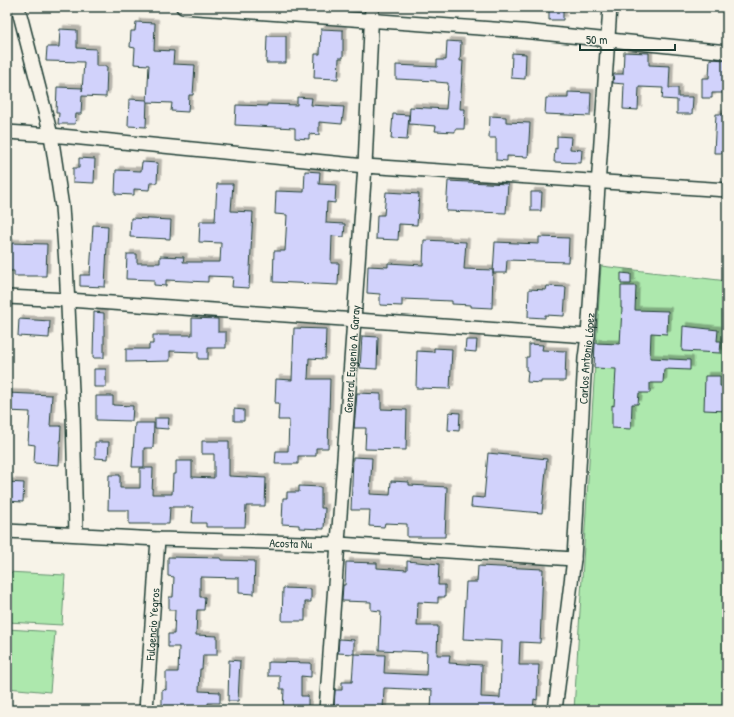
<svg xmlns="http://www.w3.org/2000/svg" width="734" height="717" font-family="'Patrick Hand',sans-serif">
	<defs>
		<filter id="shadow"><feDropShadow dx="3.5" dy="-3.5" stdDeviation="0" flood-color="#0004"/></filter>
	</defs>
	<rect width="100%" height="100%" fill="#f7f3e8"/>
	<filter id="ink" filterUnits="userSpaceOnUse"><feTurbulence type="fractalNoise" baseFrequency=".025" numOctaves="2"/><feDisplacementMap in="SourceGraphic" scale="8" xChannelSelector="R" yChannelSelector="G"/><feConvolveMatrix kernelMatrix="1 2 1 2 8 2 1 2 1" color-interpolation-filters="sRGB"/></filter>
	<g filter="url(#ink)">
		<path fill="#ade8ad" stroke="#669270" d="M601,266L727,281V710H574Z
			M7,572L65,575L62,625L7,622Z
			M7,629L55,632L50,692L7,688Z"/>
		<path fill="#d1d2fb" stroke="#1f3d34" filter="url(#shadow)" d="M549,7H563V20H549Z
			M136,22L155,23L154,50L174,51L173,64L195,65L193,95H189L188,112L171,111L172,103L147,102L149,65L134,64L135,48L130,47L131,31H135Z
			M60,29L77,30V48L96,49V66H107L106,97L82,96L81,114H76L75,124H58L59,113H56L57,87L83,88L82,91L84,62L46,61L47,47H59Z
			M321,29L343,30V58H339L338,79L314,78L315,54H320Z
			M267,36H286V63H266Z
			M447,41L461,42L460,61H463L460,109H465L464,129H455V132L435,131L436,126L409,124L410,107L446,109L448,83L436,82V81L396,79V65L437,67V60H446Z
			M624,52L649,53V65L670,66L669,88H678V97H693L692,114H677V100L662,99L663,88L639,87L638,110L623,109L624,84L613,83L614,74H623Z
			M512,53L526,54L525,79L511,78Z
			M710,59L727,60V93H712V98H702V78H709Z
			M568,92L591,93L590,116L545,114L546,98H568Z
			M297,97L312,98L311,105L344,107L342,124L319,122V135L309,134V139L295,138V128L235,125L236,105L267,106V104L297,105Z
			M129,99L147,100L146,127L128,126Z
			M393,114L409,115L407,140L391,139Z
			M716,114H727V153H714Z
			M490,116L506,117V122L530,123L528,157L507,156V161L496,160V138H489Z
			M557,136L571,137L570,149L582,150L581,163L554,162L555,148L557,149Z
			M79,158L95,159L94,183L73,182V168H79Z
			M142,162L158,163L157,183H150L149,190L134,189V195L115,194L116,170L141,171Z
			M305,171L320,172L319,184L336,185L335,203L327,202L326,223L345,224L344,237L332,236L331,263H339L338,285L273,282L274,251H285L287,215L275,214L276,191L304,192Z
			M448,181L508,184L506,213L446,211Z
			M217,184H233L231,211L253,212L249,288L232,287L233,277L208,276V282L166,280V286L154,285V280L126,279L127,254H137V263H160V256L184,257L183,262H220L221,243L199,242L200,221H215Z
			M386,192L419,194L417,225L399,224L398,240L376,239L377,215H384Z
			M531,192H542L541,211H531Z
			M131,218L171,220L170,239L130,237Z
			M93,225L108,226L105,287L80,286V275H90Z
			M539,237L569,238L568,262L507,260L506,273H493L495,242L539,244Z
			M424,240L466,242L464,269L493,270L492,308L471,307V305L452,304V301L402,299V306L380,305V294L367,293L368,266L388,267V263L423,265Z
			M9,243L47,244L46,276H14V271H8Z
			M621,273L631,274V284H621Z
			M547,286L566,287L564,316L545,315V318L528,317L529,289L546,290Z
			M621,286H636L635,310L668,311L667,334L651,333L650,358L690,360V370L664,369L663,383H650V393H639L638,404H632L631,429L612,428V405L614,406L616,369L594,368L595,343L620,344L622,308H621Z
			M94,312L104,313V358H93Z
			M192,318L218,319V332H226V348H208V359H198V352L170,351V361L126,362V349H149V344H153V335H192Z
			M19,319L50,321L49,338L18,336Z
			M683,326L718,330L717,341H721L720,353L682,351Z
			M294,328L326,329L325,359L309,358L308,379H330L328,448H316V456H298V464H275L276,451H288L289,420H278L279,403H275L276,379L292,380Z
			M362,336L378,337L377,369L360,368Z
			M466,340H477L476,352L465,351Z
			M529,344L543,345L542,350L566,351L565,381H541V383L527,382L528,371L526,370V357H529Z
			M434,348L452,349L450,389L416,388L417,351L434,352Z
			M94,369H106V387H94Z
			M705,376H720V386L727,387V411L704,410Z
			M7,393L52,395L50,426H61L59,465L34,463L35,445L28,444L30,412L7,411Z
			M357,393L381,394V409L407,410L406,450L365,449L366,428H354Z
			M96,396H113V405L133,406L132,421L96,420Z
			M234,409L244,410V421H234Z
			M449,412L460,413L459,431L448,430Z
			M155,418H169L168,429L155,428Z
			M135,423H154L153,448H144V467H132Z
			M202,441H229V476L266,478L265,506H246L245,527H206V523H192L193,507H170L169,524H129V510H108L109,475H120V488H140V468H153L152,494H172L173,474H176V461H192V477L214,478V454H202Z
			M95,442H109L108,459L95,458Z
			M488,453L547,459L542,513L471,507L472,497L484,498Z
			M353,457L372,458L370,494L390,495L391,481L409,482V485L447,487L445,537H407V524L385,523L384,527L369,526L370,510H351Z
			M7,482L24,483L23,502L7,501Z
			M299,486L321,487V508H325L324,529L299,528V525L282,524L283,498H287V492H299Z
			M168,557L221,558V560L255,561L254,594L239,593V578L200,577V597H205L204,610H197L196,635L217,636V655H203L202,669H200L199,691L220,692V703H208V709L200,708V710H162V689L166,690V672H178L179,647H168V634H174L175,610H169V597H173L174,577L168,576Z
			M407,561L439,564L438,585H445V597H438V603L418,602L417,626H438L437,655H450L449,663L482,665L481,697L500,698L502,641L463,639L466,582H477L478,566L543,569L540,643L520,642L519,665H539L537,700L534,699L533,710L467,708V710H431L432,690L384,688L383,710L334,709L335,690H342V682H352L354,654L385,655L384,673L426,675L427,652L379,650L381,611L371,610V602L342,601L343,585H345L346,562L377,563V568L407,570Z
			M283,588L311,589V602H305V621H282Z
			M339,639L354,640V654L338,653Z
			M229,660L240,661L238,701H228Z
			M268,662L311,663V677L301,676V696H308V710H283L284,689H280V676H268Z"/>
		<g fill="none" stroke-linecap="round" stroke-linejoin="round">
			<g stroke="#1f3d34" stroke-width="16">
				<g id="minor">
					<path d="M18,7L51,135L62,207L66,264L73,413L76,534"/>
					<path d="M183,7L522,31L727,52"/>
					<path d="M7,132L51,135L365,166L727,190"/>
					<path d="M7,297L68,300L588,336"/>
					<path id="s1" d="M7,531L158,539L338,544L574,559"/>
					<path id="s2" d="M146,710L158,539"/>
					<path id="s3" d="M326,710L365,166L372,7"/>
					<path id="s4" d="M555,710L574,559L585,358L588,336L610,7"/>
				</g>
			</g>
			<use href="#minor" stroke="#f7f3e8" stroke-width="13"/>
		</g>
	</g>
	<g text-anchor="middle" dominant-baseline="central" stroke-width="3.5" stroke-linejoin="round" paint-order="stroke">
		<g font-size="12" fill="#1f3d34" stroke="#f7f3e8">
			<text stroke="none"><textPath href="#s3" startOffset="352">General Eugenio A. Garay</textPath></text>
			<text stroke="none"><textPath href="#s4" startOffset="353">Carlos Antonio López</textPath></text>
			<text stroke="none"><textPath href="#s1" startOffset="284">Acosta Ñu</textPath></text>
			<text stroke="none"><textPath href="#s2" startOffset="86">Fulgencio Yegros</textPath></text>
		</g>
	</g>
	<rect width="734" height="717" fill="none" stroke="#f7f3e8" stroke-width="24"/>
	<rect x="12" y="12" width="710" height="693" fill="none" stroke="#1f3d34" stroke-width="1.5" filter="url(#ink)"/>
	<path d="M580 44v6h95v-6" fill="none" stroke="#1f3d34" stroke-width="2"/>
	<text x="586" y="44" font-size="12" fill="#1f3d34" stroke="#f7f3e8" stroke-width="3" paint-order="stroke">50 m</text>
</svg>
